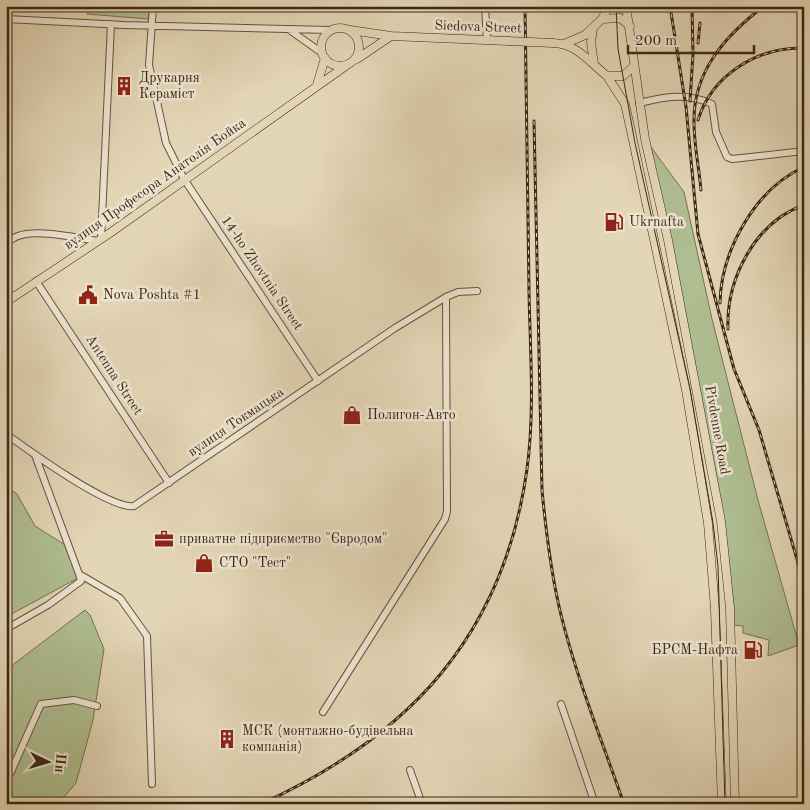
<svg xmlns="http://www.w3.org/2000/svg" width="810" height="810" font-family="'Old Standard TT',serif">
	<rect width="100%" height="100%" fill="#e3d6b6"/>
	<filter id="stains"><feTurbulence type="fractalNoise" baseFrequency=".004" numOctaves="4"/><feColorMatrix values="0 0 0 0 .2 0 0 0 0 .09 0 0 0 0 .02 0 0 0 .5 -.17"/></filter>
	<radialGradient id="worn" r=".72"><stop offset=".6" stop-color="#630" stop-opacity="0"/><stop offset="1" stop-color="#630" stop-opacity=".3"/></radialGradient>
	<path fill="#afbe91" stroke="#767253" d="M92,6H151L148,19L87,14Z
		M645,139L684,192L712,319L758,500L799,645L768,656L769,640L743,633V626L732,625L727,565Z
		M6,486L17,494L35,526L70,548L78,578L6,617Z
		M85,610L90,615L104,649L93,720L76,783L58,804H6V670Z"/>
	<g fill="none" stroke-linecap="round" stroke-linejoin="round">
		<g stroke="#66533d" stroke-width="8">
			<path id="minor" d="M153,6L149,65L166,143L184,179L318,381
				M485,6L487,40
				M6,19L124,25L331,30
				M291,31L322,53
				M639,103C664,97 687,92 712,104L716,132L727,157L732,159L804,151
				M101,239L111,24
				M11,240C27,226 77,238 98,241
				M36,281L169,483
				M6,434C28,450 111,510 134,506L395,328L446,297L458,292L477,291
				M35,455L79,574L120,598L147,636L152,784
				M6,629L48,605L81,581L79,574
				M561,704L595,804
				M323,712L445,519L447,511L446,297
				M410,770L422,804
				M6,775L10,774L41,704L74,700L97,706"/>
		</g>
		<g stroke="#3c2715" stroke-width="9">
			<path id="major" d="M626,6L645,139L668,240L721,521L730,608L735,804
				M602,19L609,6
				M321 47a19 19 0 1 1 38 0a19 19 0 1 1-38 0Z
				M593,29L591,42L594,64
				M350,30L391,36L508,41
				M553,43C578,44 589,62 607,76H623L634,66
				M564,44L585,35L602,19L620,18L630,26
				M357,59L391,36
				M607,76L625,104L631,131L686,390L708,523L715,609L722,804
				M317,85L325,58
				M6,302L110,233L347,65"/>
		</g>
		<use href="#minor" stroke="#ede4d0" stroke-width="6"/>
		<use href="#major" stroke="#e3d6b6" stroke-width="8"/>
		<path stroke="#3c2715" stroke-width="1" d="M616,6L618,49L635,143L690,389L713,523L718,566L725,804"/>
		<g stroke="#3c2715" stroke-width="3">
			<path id="rail" d="M670,6L686,107L698,234L734,369L759,430L804,583
				M698,43L700,23
				M690,101L693,54L692,6
				M698,120C712,75 757,47 804,48
				M534,121L542,490C546,532 551,574 561,615C577,679 602,741 624,804
				M701,190C699,168 694,145 694,122C693,71 726,35 764,6
				M720,303C721,251 755,189 804,167
				M728,329C726,279 755,222 804,205
				M261,804C410,736 504,635 527,469C535,411 530,349 529,291C528,196 526,101 525,6"/>
		</g>
		<use href="#rail" stroke="#ede4d0" stroke-width="1" stroke-dasharray="4" stroke-linecap="butt"/>
		<g stroke="#3c2715" stroke-width="9" stroke-linecap="butt">
			<path id="major-bridge" d="M508,41L553,43"/>
		</g>
		<use href="#major-bridge" stroke="#e3d6b6" stroke-width="8"/>
	</g>
	<defs>
		<g id="building-bare" transform="scale(1.5)"><path d="M-4-6H4V6H1V3H-1V6H-4ZM-2.5-4.3h1.7v1.8h-1.7ZM.8-4.3h1.7v1.8H.8ZM-2.5-1h1.7V.8h-1.7ZM.8-1h1.7V.8H.8Z" fill="#8f2418" stroke="#ede4d0" stroke-width="2.5" paint-order="stroke"/></g>
		<g id="fuel-bare" transform="scale(1.5)"><path d="M-5.5-6h7V0h2V4h1.3V-2.5L3-4.5l.8-.8L6-3V5H2.5V1h-1V6h-7ZM-4.2-4.7v3.2H.2V-4.7Z" fill="#8f2418" stroke="#ede4d0" stroke-width="2.5" paint-order="stroke"/></g>
		<g id="civic-bare" transform="scale(1.5)"><path d="M-.6-6.5H3V-4.5H.6V-3L4-1V1h2V6H-6V1h2V-1L-.6-3ZM-1.2 2.5V6h2.4V2.5Z" fill="#8f2418" stroke="#ede4d0" stroke-width="2.5" paint-order="stroke"/></g>
		<g id="shop-bare" transform="scale(1.5)"><path d="M-5-2.5h2.3a2.7 3.5 0 0 1 5.4 0H5L5.5 6h-11ZM-1.5-2.5h3a1.5 2.3 0 0 0-3 0Z" fill="#8f2418" stroke="#ede4d0" stroke-width="2.5" paint-order="stroke"/></g>
		<g id="office-bare" transform="scale(1.5)"><path d="M-6-3h4V-5.5h4V-3h4V5H-6ZM-1-4.5V-3h2v-1.5ZM-6 0V1H6V0Z" fill="#8f2418" stroke="#ede4d0" stroke-width="2.5" paint-order="stroke"/></g>
	</defs>
	<g fill-rule="evenodd">
		<use href="#building-bare" x="124" y="86"/>
		<use href="#fuel-bare" x="614" y="222"/>
		<use href="#civic-bare" x="88" y="295"/>
		<use href="#shop-bare" x="352" y="415"/>
		<use href="#office-bare" x="164" y="539"/>
		<use href="#shop-bare" x="204" y="563"/>
		<use href="#fuel-bare" x="753" y="650"/>
		<use href="#building-bare" x="227" y="739"/>
	</g>
	<g text-anchor="middle" dominant-baseline="central" stroke-width="5" stroke-linejoin="round" paint-order="stroke">
		<g font-size="14" fill="#3c2715" stroke="#ede4d0">
			<text transform="translate(478 27) rotate(2)">Siedova Street</text>
			<text transform="translate(155 184) rotate(-35)">вулиця Професора Анатолія Бойка</text>
			<text transform="translate(262 273) rotate(56)">14-ho Zhovtnia Street</text>
			<text transform="translate(114 375) rotate(57)">Antenna Street</text>
			<text transform="translate(236 422) rotate(-34)">вулиця Токмацька</text>
			<text transform="translate(717 430) rotate(80)">Pivdenne Road</text>
		</g>
		<g font-size="14" fill="#3c2715" stroke="#ede4d0" text-anchor="start">
			<text x="139" y="78">Друкарня<tspan x="139" dy="16">Кераміст</tspan></text>
			<text x="629" y="222">Ukrnafta</text>
			<text x="103" y="295">Nova Poshta #1</text>
			<text x="367" y="415">Полигон-Авто</text>
			<text x="179" y="539">приватне підприємство "Євродом"</text>
			<text x="219" y="563">СТО "Тест"</text>
			<text x="738" y="650" text-anchor="end">БРСМ-Нафта</text>
			<text x="242" y="731">МСК (монтажно-будівельна<tspan x="242" dy="16">компанія)</tspan></text>
		</g>
	</g>
	<rect width="810" height="810" fill="none" stroke="#e3d6b6" stroke-width="25"/>
	<rect x="8" y="8" width="795" height="795" fill="none" stroke="#3c2715" stroke-width="2.5"/>
	<rect x="12" y="12" width="785" height="785" fill="none" stroke="#3c2715"/>
	<g transform="translate(48 762) rotate(95)" stroke="#ede4d0" stroke-width="4" paint-order="stroke">
	<path d="M0-4L9 19L0 12L-9 19Z" fill="#3c2715"/>
	<text y="-8" font-size="14" font-weight="bold" text-anchor="middle" fill="#3c2715">Пн</text>
	</g>
	<path d="M628 45v8h126v-8" fill="none" stroke="#3c2715" stroke-width="2.5"/>
	<text x="635" y="45" font-size="15" fill="#3c2715" stroke="#ede4d0" stroke-width="4" paint-order="stroke">200 m</text>
	<rect width="100%" height="100%" filter="url(#stains)"/>
	<rect width="100%" height="100%" fill="url(#worn)"/>
</svg>
